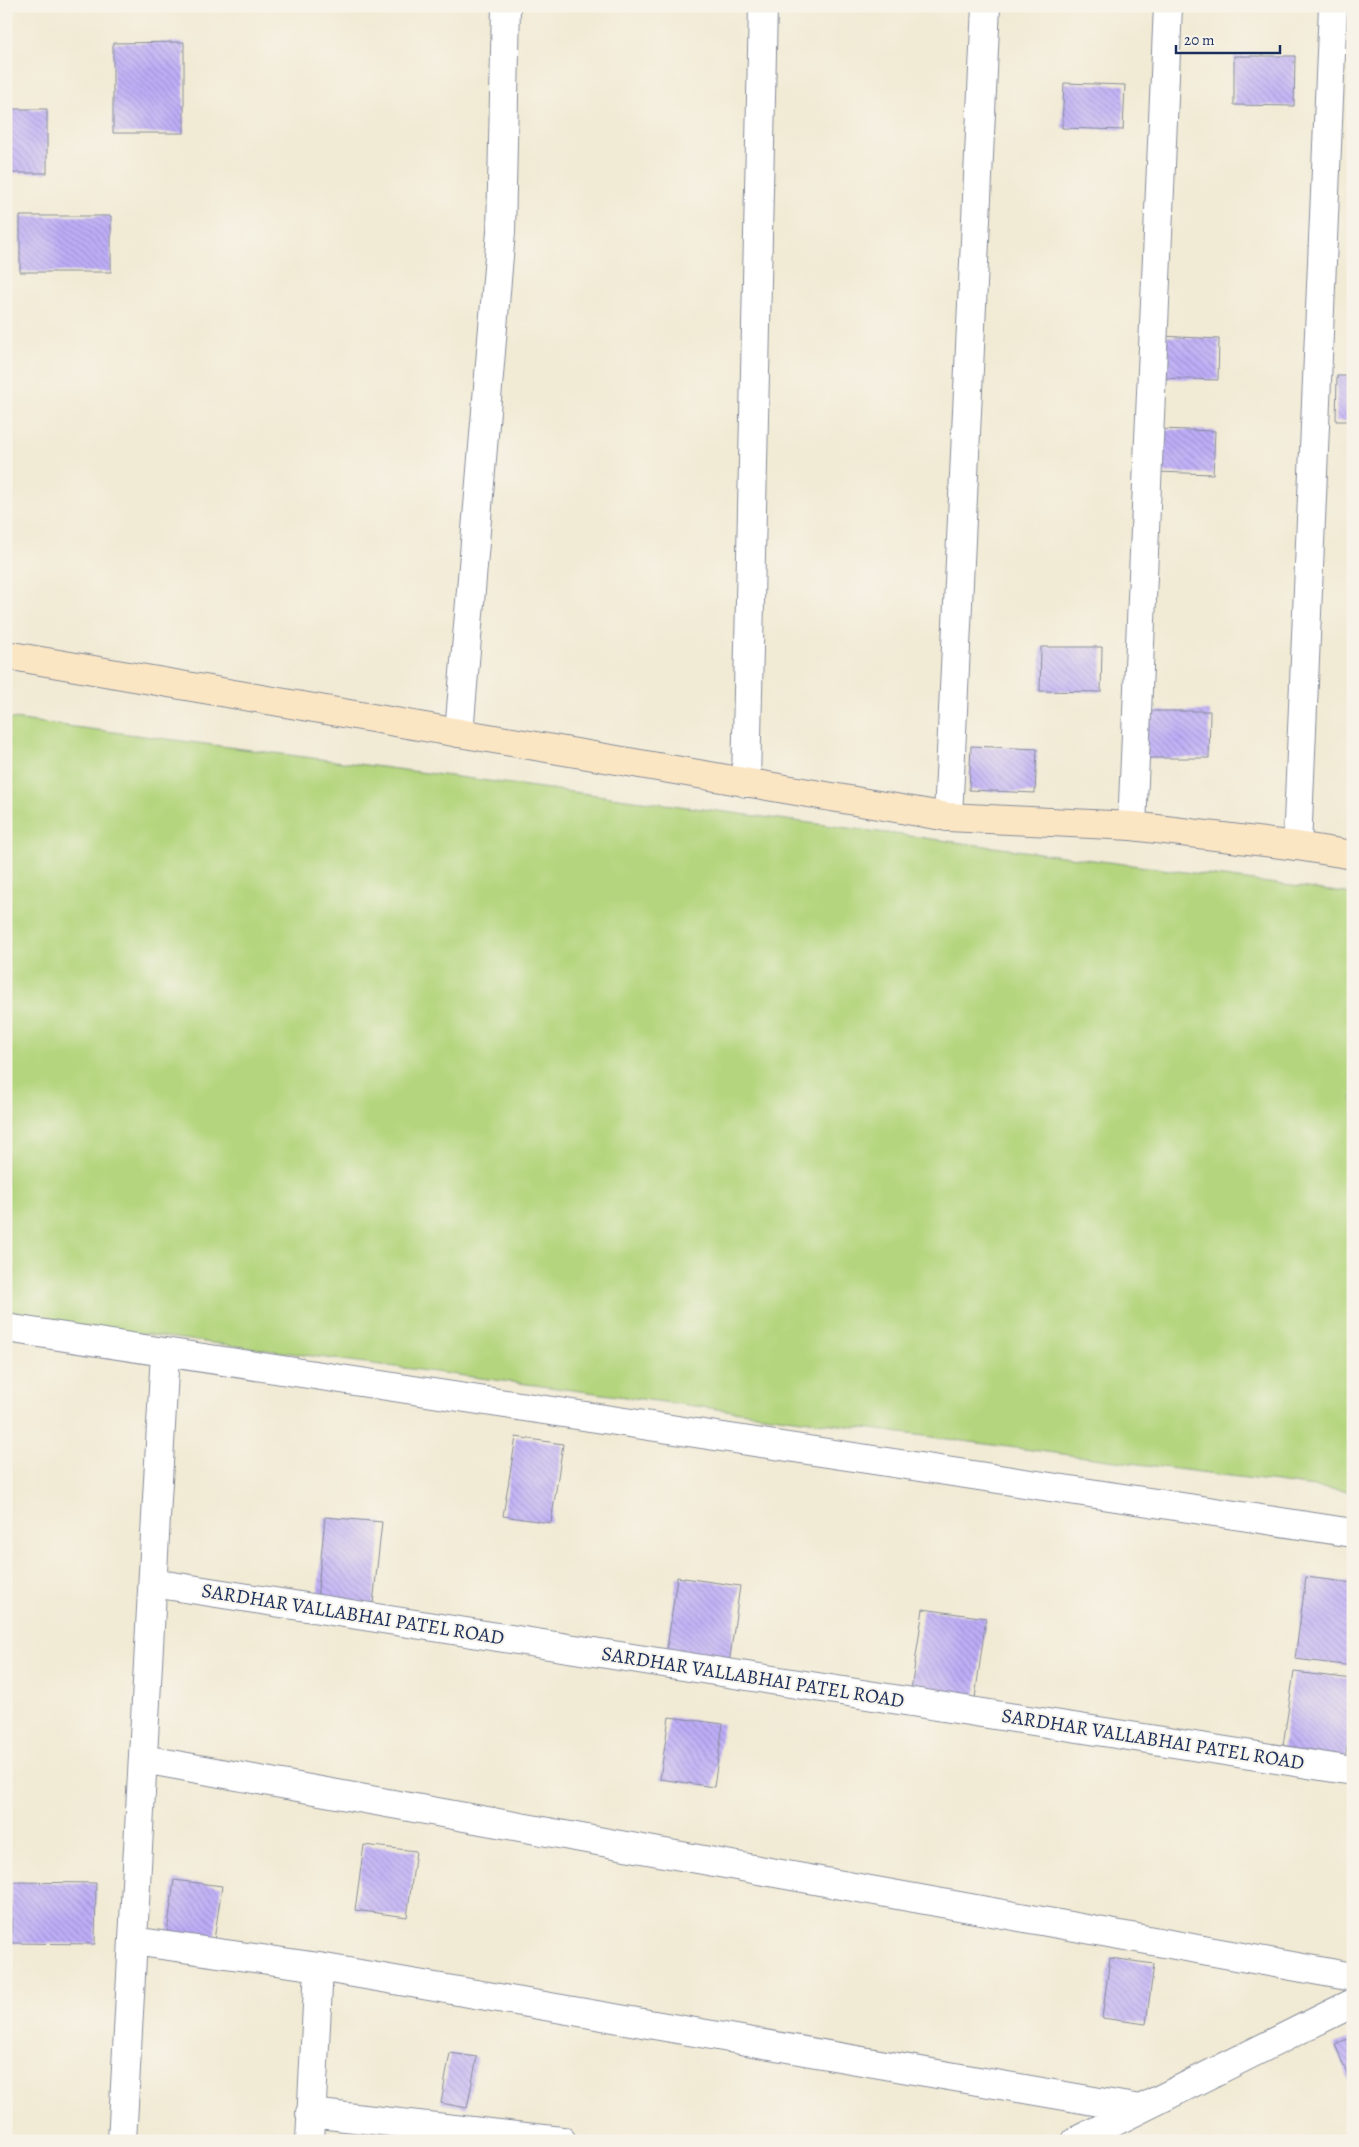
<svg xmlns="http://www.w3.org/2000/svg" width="1359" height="2147" font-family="Alegreya,serif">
	<defs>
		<pattern id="building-back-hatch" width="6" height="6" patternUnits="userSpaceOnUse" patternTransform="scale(1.25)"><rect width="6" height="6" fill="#bfaef8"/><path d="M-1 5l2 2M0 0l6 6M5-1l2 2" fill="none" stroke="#9a8ecc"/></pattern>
	</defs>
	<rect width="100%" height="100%" fill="#f7f3e8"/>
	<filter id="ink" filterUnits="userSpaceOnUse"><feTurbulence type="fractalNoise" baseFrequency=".02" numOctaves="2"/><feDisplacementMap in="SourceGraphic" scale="10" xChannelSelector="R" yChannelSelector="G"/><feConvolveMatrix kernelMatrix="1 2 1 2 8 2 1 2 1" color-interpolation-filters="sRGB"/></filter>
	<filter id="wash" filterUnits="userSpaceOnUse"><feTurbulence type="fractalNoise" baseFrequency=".0096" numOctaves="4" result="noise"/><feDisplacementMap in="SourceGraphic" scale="20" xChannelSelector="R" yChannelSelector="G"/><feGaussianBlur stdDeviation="1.12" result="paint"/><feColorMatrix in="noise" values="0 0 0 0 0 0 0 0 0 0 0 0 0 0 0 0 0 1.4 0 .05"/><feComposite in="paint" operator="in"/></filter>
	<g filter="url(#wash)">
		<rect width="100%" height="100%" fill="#f1ead4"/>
		<path fill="#b4d57d" stroke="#68826e" d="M6,718L1353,894V1492L6,1316Z"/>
		<g id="blocks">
			<path fill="url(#building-back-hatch)" d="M184,42V133H113V43Z
				M1234,56H1295L1294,106L1234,105Z
				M1064,83L1125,85L1123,130L1062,128Z
				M6,109H47V173H6Z
				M20,216H111V272H20Z
				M1161,336L1219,339L1218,380L1159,378Z
				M1337,376H1353V421H1336Z
				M1159,429L1215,431L1213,474L1157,472Z
				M1041,647H1102L1101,692L1040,691Z
				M1146,711H1210L1209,758H1146Z
				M971,746L1037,749L1035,793L969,790Z
				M516,1437L563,1444L551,1523L503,1516Z
				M325,1517L382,1522L373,1604L317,1599Z
				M677,1577L740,1586L729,1664L666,1656Z
				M1306,1577L1353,1583V1666L1295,1659Z
				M923,1609L986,1618L975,1698L911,1690Z
				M1294,1672L1353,1679V1707L1345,1761L1282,1752Z
				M669,1717L723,1724L714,1787L660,1779Z
				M364,1845L416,1851L407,1917L355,1910Z
				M174,1880L222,1886L213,1947L166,1941Z
				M12,1882L96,1883L95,1944L11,1943Z
				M1110,1958L1154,1964L1146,2024L1102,2018Z
				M1353,2037V2089L1335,2044Z
				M450,2053L477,2057L467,2108L441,2103Z"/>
		</g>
	</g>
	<g filter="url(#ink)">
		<use href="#blocks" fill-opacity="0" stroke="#868c99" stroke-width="1"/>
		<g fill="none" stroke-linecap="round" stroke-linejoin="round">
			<g stroke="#868c99" stroke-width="30">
				<path id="street" d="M459,733L501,232L506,6
					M746,783L763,6
					M948,817L986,6
					M1132,826L1168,6
					M1297,846L1333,6
					M6,1328L1353,1533
					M153,1583L1353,1771
					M143,1759L1353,1977
					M133,1941L319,1967L1140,2109
					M310,2113L562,2141
					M122,2141L165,1352
					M310,2141L319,1967
					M1076,2141L1353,2003"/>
			</g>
			<g stroke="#868c99" stroke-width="30">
				<path id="secondary" d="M6,655L948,817L1132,826L1297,846L1353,855"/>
			</g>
			<use href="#street" stroke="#fff" stroke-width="28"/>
			<use href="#secondary" stroke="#fbe6c4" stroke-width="28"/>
		</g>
	</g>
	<g text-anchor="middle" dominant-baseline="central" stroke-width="4" stroke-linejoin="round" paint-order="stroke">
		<g font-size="20" fill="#1b2f5e" stroke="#f7f3e8">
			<text transform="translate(353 1614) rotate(9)">SARDHAR VALLABHAI PATEL ROAD</text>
			<text transform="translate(753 1677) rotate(9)">SARDHAR VALLABHAI PATEL ROAD</text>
			<text transform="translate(1153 1739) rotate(9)">SARDHAR VALLABHAI PATEL ROAD</text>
		</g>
	</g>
	<rect width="1359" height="2147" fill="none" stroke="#f7f3e8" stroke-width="25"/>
	<path d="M1176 45v8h104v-8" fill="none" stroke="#1b2f5e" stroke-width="2.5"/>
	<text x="1184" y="45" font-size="15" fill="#1b2f5e" stroke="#f7f3e8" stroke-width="4" paint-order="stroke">20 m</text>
</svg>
